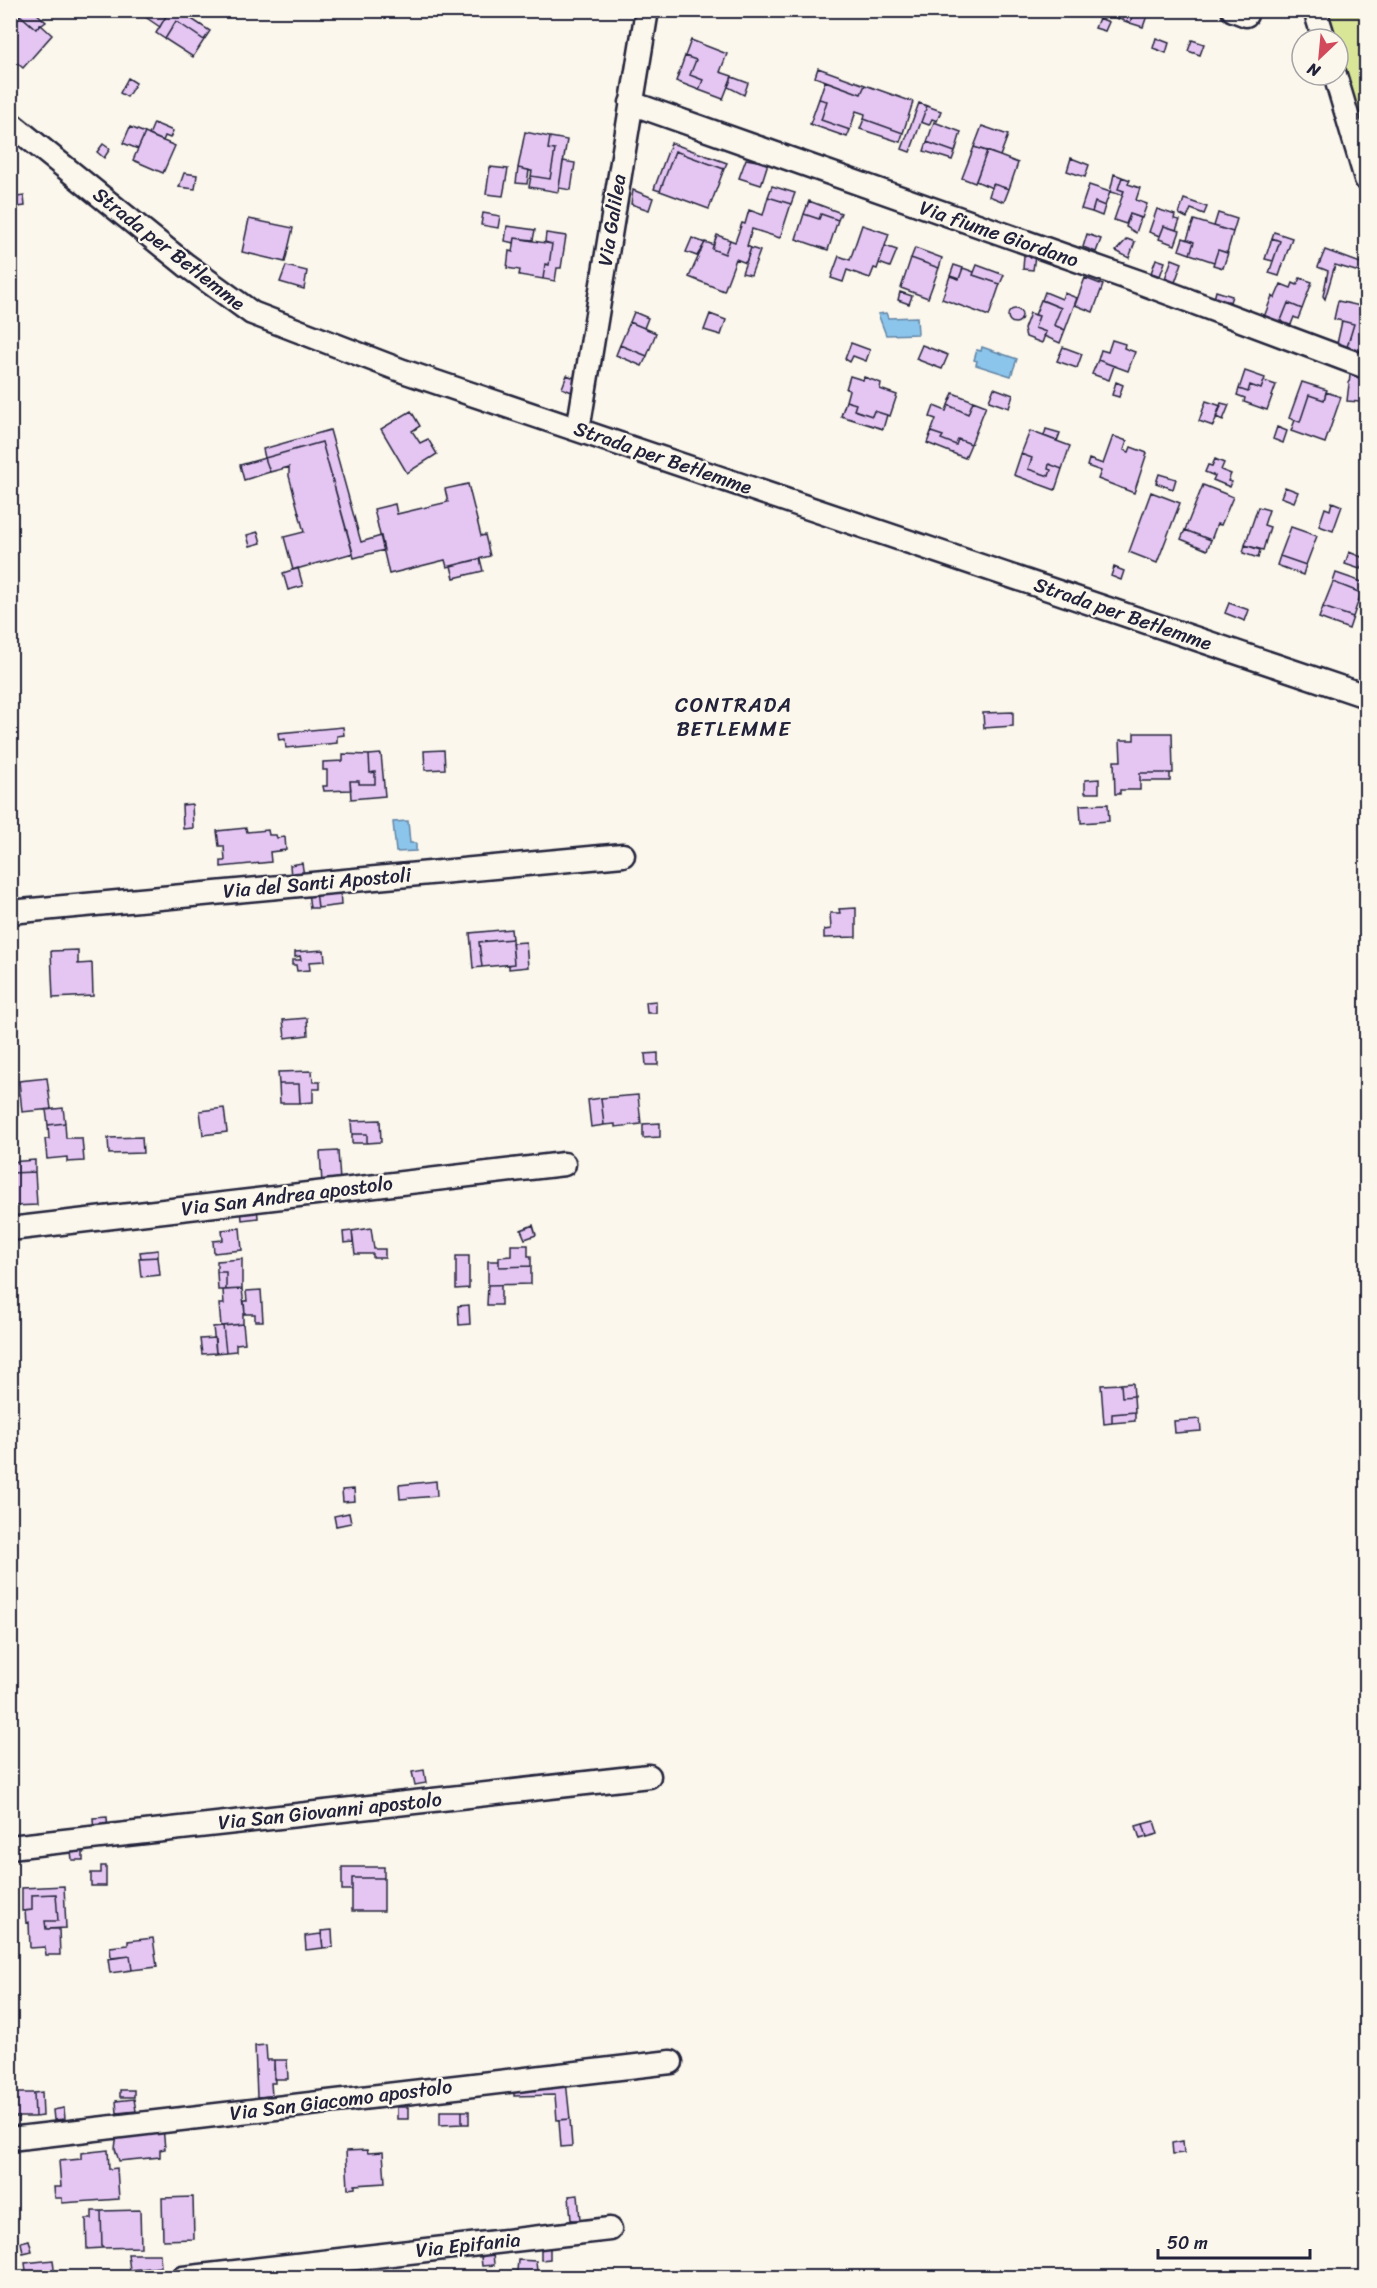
<svg xmlns="http://www.w3.org/2000/svg" width="1377" height="2288" font-family="Sriracha,sans-serif">
	<rect width="100%" height="100%" fill="#fbf7ec"/>
	<filter id="ink" filterUnits="userSpaceOnUse"><feTurbulence type="fractalNoise" baseFrequency=".0167" numOctaves="2"/><feDisplacementMap in="SourceGraphic" scale="12" xChannelSelector="R" yChannelSelector="G"/><feConvolveMatrix kernelMatrix="1 2 1 2 8 2 1 2 1" color-interpolation-filters="sRGB"/></filter>
	<g filter="url(#ink)">
		<path fill="#d9e597" stroke="#7e8469" stroke-width="1.5" d="M1328,11H1366V137Z"/>
		<path fill="#8cc5eb" stroke="#6284a5" stroke-width="1.5" d="M886,313L888,318L917,317L918,334L886,335L878,314Z
			M982,347L1017,359L1011,376L976,365L977,361L974,360L977,350L981,351Z
			M408,821L410,843H416V851L396,852L393,822Z"/>
		<path fill="#e5c6f3" stroke="#22223b" stroke-width="1.5" d="M10,10H33L46,22L36,29L20,15L10,26Z
			M143,10H169L160,27L141,14Z
			M170,10H178L210,31L204,40L176,21L165,39L156,33Z
			M1109,10H1134L1130,23L1108,15Z
			M1134,10H1149L1143,27L1130,23Z
			M20,15L36,29L40,24L52,35L23,68L10,57V34L14,30L10,26Z
			M1099,18L1109,22L1105,31L1095,28Z
			M176,21L204,40L193,57L165,39Z
			M1156,38L1169,43L1166,53L1153,48Z
			M691,40L727,54L720,72L732,76L723,99L699,90L703,80L690,75L696,60L685,56Z
			M1192,40L1204,44L1200,55L1188,51Z
			M685,56L696,60L690,75L703,80L699,90L676,81Z
			M818,68L865,85L861,94L815,77Z
			M732,77L748,83L744,95L728,87Z
			M128,78L136,83L127,97L120,93Z
			M825,81L861,94L865,85L913,102L903,133L864,119L865,114L856,111L850,130L821,120L827,101L819,99Z
			M819,99L827,101L821,120L850,130L847,137L810,124Z
			M919,103L927,106L910,152L902,149Z
			M927,106L941,111L937,121L932,119L929,125L921,122Z
			M864,119L903,133L900,142L860,129Z
			M934,122L961,132L955,152L927,142Z
			M154,123L173,131L170,138L165,136L163,141L149,135Z
			M982,126L1008,135L1000,156L974,147Z
			M130,127L145,133L138,149L123,143Z
			M525,132L550,137L548,149L555,150L550,179L531,176L532,171L518,168Z
			M145,133L175,146L163,173L133,160Z
			M550,137L567,140L558,192L529,187L531,176L550,179L555,150L548,149Z
			M927,142L955,152L952,160L924,151Z
			M671,143L727,163L724,169L675,151L660,191L654,189Z
			M103,144L110,149L104,158L97,152Z
			M974,147L987,151L975,183L962,178Z
			M675,151L724,169L709,209L660,191Z
			M987,151L1018,163L1009,189L993,184L992,188L976,181Z
			M1071,158L1089,165L1085,177L1067,171Z
			M746,159L768,163L761,185L739,178Z
			M563,161L575,163L571,190L559,188Z
			M490,167L508,169L503,196L486,194Z
			M518,168L529,170L527,184L516,183Z
			M184,173L197,175L195,189L179,187Z
			M1114,174L1122,177L1118,189L1124,191L1122,195L1110,192Z
			M1122,177L1130,180L1128,184L1140,188L1136,200L1147,204L1142,218L1130,214L1126,224L1114,220L1124,191L1118,189Z
			M993,184L1009,189L1004,202L989,196Z
			M1089,185L1110,192L1105,206L1095,202L1092,212L1081,209Z
			M772,186L795,193L791,204L768,197Z
			M16,188L17,197L24,196L25,206L10,208V189Z
			M633,190L653,198L649,210L631,204Z
			M768,197L791,204L780,238L752,229L747,246L751,248L746,263L736,259L724,291L689,277L705,242L714,245L712,249L725,254L730,240L735,242L742,223L745,224L749,210L763,215Z
			M1184,199L1207,207L1204,214L1191,209L1187,218L1179,214Z
			M809,201L841,213L838,220L821,214L819,219L804,214Z
			M1095,202L1105,206L1102,216L1092,212Z
			M1157,209L1175,215L1174,219L1180,220L1176,230L1164,226L1160,236L1149,232Z
			M483,213L500,216L498,228L481,225Z
			M1218,213L1237,219L1233,232L1214,226Z
			M804,214L819,219L821,214L838,220L828,250L796,239Z
			M1130,214L1141,218L1136,233L1126,227Z
			M249,219L293,228L285,262L242,252Z
			M1194,220L1233,232L1227,253L1218,250L1214,262L1190,254L1194,242L1187,239Z
			M862,225L889,234L877,269L874,268L870,278L847,270L843,282L831,278L839,256L850,260Z
			M507,226L535,230L533,240L515,238L514,243L505,241Z
			M1164,226L1180,231L1175,245L1159,239Z
			M1274,232L1292,238L1279,276L1269,273L1280,241L1272,238Z
			M546,233L566,236L561,268H557L555,281L543,279L545,264L549,265L552,244L545,242Z
			M1087,234L1101,239L1096,252L1083,247Z
			M717,235L730,240L725,254L712,249Z
			M515,238L552,244L549,265L545,264L543,279L519,275L520,270L507,268L509,251L513,252Z
			M692,238L705,243L697,256L686,252Z
			M1183,238L1194,242L1190,254L1179,250Z
			M1272,238L1280,241L1273,261L1265,259Z
			M1127,239L1135,242L1129,258L1116,251Z
			M885,246L897,250L890,267L879,263Z
			M751,248L760,251L751,275L742,273Z
			M915,248L942,258L939,268L911,258Z
			M1218,250L1228,253L1223,268L1213,265Z
			M1325,250L1366,265V274L1335,265L1325,299L1323,296L1328,271L1318,267Z
			M1024,255L1035,256L1033,270L1023,269Z
			M911,258L939,268L928,298L901,288Z
			M1156,259L1165,262L1160,276L1151,273Z
			M1172,259L1182,263L1174,285L1164,281Z
			M954,265L963,268L959,279L950,276Z
			M977,265L1004,275L1000,284L973,275Z
			M286,266L307,271L304,289L280,282Z
			M963,268L974,272L973,275L1000,284L989,316L942,299L950,276L959,279Z
			M1085,278L1103,285L1093,312L1075,305Z
			M1300,278L1312,282L1302,309L1288,303L1280,323L1264,317L1272,296L1275,298L1281,284L1291,288L1293,283L1297,285Z
			M1216,291L1232,296L1230,302L1228,301L1227,303L1214,299Z
			M900,292L912,296L909,304L898,300Z
			M1045,292L1062,299L1064,293L1077,298L1065,330L1054,325L1061,308L1042,300Z
			M1041,300L1061,308L1054,325L1065,330L1060,343L1044,336L1046,332L1035,328L1039,316L1035,315Z
			M1338,301L1365,307L1361,325L1366,327V341H1362L1361,352L1347,347L1354,324L1334,319Z
			M1288,303L1302,309L1298,319L1294,317L1290,327L1280,323Z
			M1008 316a7 7 0 1 1 14 0a7 7 0 1 1-14 0Z
			M634,312L648,318L644,328L630,322Z
			M1030,313L1039,316L1035,328L1046,332L1042,343L1026,337L1024,329Z
			M710,314L726,320L721,335L704,330Z
			M1342,321L1354,324L1347,347L1337,344Z
			M630,322L656,333L647,356L620,345Z
			M1112,340L1125,344L1124,348L1135,352L1128,371L1098,360L1101,350L1108,352Z
			M851,343L870,350L866,361L853,356L850,362L845,359Z
			M620,345L647,356L642,366L616,355Z
			M922,345L948,355L942,369L916,359Z
			M1063,347L1082,354L1077,368L1057,361Z
			M1098,360L1114,366L1109,380L1092,374Z
			M1351,367L1366,376V388H1361L1360,402L1347,401Z
			M1245,371L1265,378L1261,389L1250,385L1248,392L1239,389Z
			M567,375L579,380L574,393L562,388Z
			M850,376L863,380L864,377L881,383L880,389L897,395L890,416L874,411L872,416L854,410L856,404L846,401L849,390L846,389Z
			M1264,381L1276,385L1267,410L1244,402L1245,398L1237,395L1239,389L1248,392L1250,385L1261,389Z
			M1116,382L1123,385L1119,397L1112,395Z
			M1302,382L1327,390L1324,400L1309,395L1300,422L1289,418Z
			M994,388L1013,395L1009,408L989,401Z
			M1326,392L1341,397L1325,443L1291,431L1295,420L1300,422L1309,395L1324,400Z
			M953,393L973,401L968,414L948,405Z
			M846,401L856,404L854,410L872,416L874,411L887,415L883,429L841,416Z
			M973,401L986,406L971,444L958,439L956,445L941,439L943,436L931,432L936,419L930,417L934,406L946,411L948,405L968,414Z
			M1206,401L1221,406L1213,426L1199,421Z
			M1221,403L1229,405L1223,420L1216,417Z
			M411,411L420,426L412,431L420,443L428,439L437,454L407,473L381,429Z
			M1277,427L1287,431L1283,443L1273,439Z
			M1046,429L1060,433L1057,441L1044,436Z
			M330,430L361,542L381,536L384,550L354,558L322,442L265,458L263,449Z
			M1030,431L1070,446L1062,469L1049,464L1048,469L1051,470L1049,476L1028,469L1032,458L1021,454Z
			M931,432L943,436L941,439L956,445L958,439L971,444L965,458L927,443Z
			M1113,436L1127,441L1124,450L1129,452L1131,447L1147,453L1134,493L1098,479L1101,471L1087,466L1089,459L1103,464Z
			M322,442L353,553L293,570L284,537L304,532L289,476V467L270,472L265,458Z
			M1021,454L1032,458L1028,469L1049,476L1051,470L1048,469L1049,464L1062,469L1055,490L1014,475Z
			M265,458L270,472L244,480L240,465Z
			M1215,459L1224,463L1221,470L1231,474L1228,481L1232,482L1230,487L1213,480L1215,476L1205,472L1208,465L1212,466Z
			M1159,474L1176,479L1173,489L1156,483Z
			M468,484L481,536L485,535L490,556L447,567L445,560L389,574L374,509L395,504L397,514L448,502L445,489Z
			M1203,485L1233,497L1221,525L1217,524L1211,540L1185,530Z
			M1285,487L1298,492L1294,502L1281,497Z
			M1151,492L1180,503L1157,563L1129,552Z
			M1332,502L1342,506L1333,531L1319,526L1325,508L1330,510Z
			M1258,507L1269,510L1264,525L1270,527L1263,550L1245,545Z
			M1291,527L1317,536L1306,565L1280,556Z
			M1185,530L1211,540L1207,550L1181,539Z
			M258,532L261,543L250,546L247,535Z
			M1245,545L1260,550L1258,558L1243,553Z
			M1349,552L1364,558L1360,569L1345,564Z
			M1280,556L1306,565L1303,575L1277,565Z
			M480,559L483,571L454,578L451,566Z
			M1114,567L1124,571L1121,580L1111,576Z
			M298,568L303,586L288,590L283,573Z
			M1336,573L1365,583L1361,593L1333,582Z
			M1333,582L1361,593L1353,617L1323,607Z
			M1229,603L1249,610L1245,621L1225,613Z
			M1323,607L1353,617L1349,629L1319,618Z
			M1013,712V726L984,728L983,713Z
			M343,727L344,735L337,736V743L286,748L285,739L279,740L278,733Z
			M1134,733H1172L1173,773H1140V790H1120V794H1115L1114,761H1121L1120,740H1134Z
			M444,750L445,769L425,770L424,751Z
			M343,754L369,755L370,773L375,772V784H359V781H350L351,790L324,791L323,786H327V770H323V762L343,761Z
			M381,754L385,796L351,799L350,781H359V784H375V772L370,773L369,755Z
			M1140,773H1170V781H1140Z
			M1099,779V793H1085V780Z
			M192,804L193,828L183,829L182,805Z
			M1108,804L1109,821L1081,823L1080,805Z
			M246,828L247,832L268,830L269,835H276L277,838L285,837L286,850L270,852L271,862L221,867V861H225L224,846H219L217,831Z
			M302,863L304,876L291,878L290,865Z
			M340,888L341,905L318,908L316,891Z
			M316,891L318,908H310L308,892Z
			M856,908V937L824,938V930L831,929L830,913H840L839,909Z
			M511,929L512,939L479,942L482,967L473,968L470,933Z
			M512,939L514,964L482,967L479,942Z
			M526,942L528,967L509,969V965L514,964L512,943Z
			M78,950V964L92,963L93,996L53,998L51,951Z
			M324,950L325,961L309,962L310,970L297,971L296,965H292V960H301L300,956L295,957V952Z
			M656,1001V1013H647L646,1002Z
			M307,1018L308,1035L285,1038L283,1020Z
			M658,1053V1065H646L645,1054Z
			M312,1071L313,1082H320V1089H313V1102L300,1103L299,1084H279L278,1072Z
			M47,1078L51,1109L22,1112L19,1081Z
			M279,1084H299L300,1103H280Z
			M638,1095L641,1124L615,1127V1124L604,1125L601,1098Z
			M601,1098L604,1125L591,1127L588,1100Z
			M63,1108L65,1123L48,1125L46,1110Z
			M224,1108L227,1132L203,1135L200,1111Z
			M380,1120L381,1142L367,1143V1134H352L351,1121Z
			M65,1123L66,1138H82L84,1161L67,1162V1157L47,1159L45,1139H49L48,1125Z
			M660,1123V1137L643,1138V1124Z
			M352,1134H367V1143H352Z
			M142,1137L143,1153L109,1154L108,1138Z
			M338,1151L340,1181L322,1183L320,1152Z
			M35,1160V1172L10,1173V1162Z
			M35,1172L37,1205L13,1206L10,1173Z
			M257,1207L258,1218L242,1220L241,1209Z
			M533,1225L536,1235L525,1239L521,1230Z
			M240,1228L242,1250L214,1253L213,1241L223,1240L222,1230Z
			M371,1228L374,1249H385V1258H373V1254H355L352,1231Z
			M352,1231L353,1242L344,1243L343,1232Z
			M511,1245H528V1256H531V1266L499,1267V1257L511,1256Z
			M158,1250V1257L141,1258L140,1252Z
			M456,1256H469V1288L456,1289Z
			M158,1257L160,1275L141,1277L139,1258Z
			M242,1259V1289L226,1290V1272H217V1261Z
			M488,1261H499V1267L531,1266V1284L488,1285Z
			M217,1272H226V1290H218Z
			M488,1285H501V1305H487Z
			M242,1289L245,1314H243V1324L221,1326L219,1304H224L223,1290Z
			M261,1290L263,1321H255V1314H245L244,1301H247L246,1291Z
			M469,1305L470,1324L459,1325L458,1306Z
			M243,1324L245,1343L236,1344V1351L226,1352L223,1326Z
			M223,1326L226,1352L216,1353L213,1327Z
			M215,1338L216,1353L202,1354L200,1339Z
			M1133,1383L1134,1396L1122,1397L1121,1384Z
			M1121,1384L1122,1397L1134,1396L1135,1412L1112,1414V1423L1104,1424L1101,1385Z
			M1135,1412V1421L1112,1423V1414Z
			M1200,1419L1201,1431L1175,1433L1174,1421Z
			M436,1481L437,1496L400,1499L399,1485Z
			M354,1489L355,1501L343,1502L342,1490Z
			M349,1513L351,1523L336,1526L334,1516Z
			M424,1770L426,1783L415,1785L412,1772Z
			M107,1817L108,1835H94L93,1818Z
			M1154,1821L1158,1834L1147,1837L1143,1824Z
			M1143,1824L1147,1837L1140,1839L1136,1826Z
			M83,1850V1860H72L71,1851Z
			M101,1866H106V1886H91V1873H101Z
			M342,1867H384V1878H352V1890H342Z
			M352,1878H384V1911H352Z
			M64,1886L66,1928L46,1929L45,1921H58L56,1894L32,1895V1910L22,1911V1888Z
			M56,1894L58,1921H45L46,1929H59L60,1955H46L45,1947L30,1948L29,1922L26,1923L25,1911L32,1910V1895Z
			M332,1930L333,1947L323,1948L321,1931Z
			M321,1934L323,1948L306,1950L305,1936Z
			M153,1938L157,1967L132,1970L130,1956L111,1958L110,1947L128,1945V1941Z
			M130,1956L132,1970L110,1973L108,1959Z
			M266,2045L267,2060H274L275,2083H271L272,2096L257,2097L255,2046Z
			M274,2060H287L288,2079H274Z
			M566,2081L570,2119L557,2120L555,2095L514,2096V2085Z
			M120,2090H134V2097H120Z
			M42,2092L43,2116L35,2117L34,2093Z
			M11,2093H34L35,2117H12Z
			M134,2099L136,2111L117,2113L116,2101Z
			M397,2107H408V2119H397Z
			M64,2108L65,2119L54,2120L53,2110Z
			M440,2111H462V2124L440,2125Z
			M462,2111H469V2124H462Z
			M570,2119L572,2146L561,2147L559,2120Z
			M163,2127L165,2149L160,2150V2157L119,2161L115,2149L117,2133Z
			M1183,2141L1184,2153L1173,2154L1172,2143Z
			M108,2150L109,2169L117,2168L119,2199L62,2203V2198H55L54,2187H61L59,2161L81,2159V2153Z
			M367,2150L368,2153L383,2152L385,2183L355,2185V2188L348,2189L346,2151Z
			M578,2195L580,2220H571L569,2196Z
			M193,2197L194,2239L163,2240L162,2198Z
			M140,2210L141,2247L102,2248L101,2211Z
			M92,2211H101L102,2248L87,2249L86,2219H92Z
			M29,2240L32,2251L23,2253L21,2242Z
			M541,2248H550V2259L541,2260Z
			M493,2252L494,2265L482,2266L481,2257L485,2256V2253Z
			M128,2254H160L161,2267L130,2270Z
			M53,2260L55,2278H27L25,2263Z
			M518,2260L536,2261L537,2272L533,2273L534,2278H507V2272L517,2271Z"/>
		<g fill="none" stroke-linecap="round" stroke-linejoin="round">
			<g stroke="#22223b" stroke-width="27">
				<path id="minor" d="M1233,10L1246,15
					M1315,10L1324,39
					M1335,75L1366,179
					M631,103L1142,283L1366,367
					M10,123L186,265L252,313L403,371L1366,696
					M578,430L647,10
					M10,912L623,855
					M10,1229L564,1164
					M10,1847L649,1776
					M10,2139L671,2062
					M183,2278L610,2229"/>
			</g>
			<use href="#minor" stroke="#fbf7ec" stroke-width="22"/>
		</g>
	</g>
	<g text-anchor="middle" dominant-baseline="central" stroke-width="4.5" stroke-linejoin="round" paint-order="stroke">
		<g font-size="20" fill="#22223b" stroke="#fbf7ec">
			<text transform="translate(612 220) rotate(-81)">Via Galilea</text>
			<text transform="translate(999 234) rotate(19)">Via fiume Giordano</text>
			<text transform="translate(169 249) rotate(38)">Strada per Betlemme</text>
			<text transform="translate(663 458) rotate(19)">Strada per Betlemme</text>
			<text transform="translate(1123 614) rotate(19)">Strada per Betlemme</text>
			<text transform="translate(317 883) rotate(-5)">Via del Santi Apostoli</text>
			<text transform="translate(287 1196) rotate(-7)">Via San Andrea apostolo</text>
			<text transform="translate(330 1811) rotate(-6)">Via San Giovanni apostolo</text>
			<text transform="translate(341 2100) rotate(-7)">Via San Giacomo apostolo</text>
			<text transform="translate(468 2245) rotate(-6)">Via Epifania</text>
		</g>
		<g font-size="21" letter-spacing="1.5" fill="#22223b" stroke="#fbf7ec">
			<text x="734" y="705">CONTRADA<tspan x="734" dy="24">BETLEMME</tspan></text>
		</g>
	</g>
	<rect width="1377" height="2288" fill="none" stroke="#fbf7ec" stroke-width="36"/>
	<rect x="18" y="18" width="1341" height="2252" fill="none" stroke="#22223b" stroke-width="2" filter="url(#ink)"/>
	<g transform="translate(1320 57) rotate(206)"><circle r="28" fill="#fbf7ec" stroke="#a4a2a5" stroke-width="1.5"/>
	<path d="M0-4.5L10 22L0 15L-10 22Z" fill="#d1495b"/>
	<text y="-9" font-size="16" font-weight="bold" text-anchor="middle" fill="#22223b">N</text>
	</g>
	<path d="M1158 2249v9h152v-9" fill="none" stroke="#22223b" stroke-width="3"/>
	<text x="1167" y="2249" font-size="18" fill="#22223b" stroke="#fbf7ec" stroke-width="4.5" paint-order="stroke">50 m</text>
</svg>
